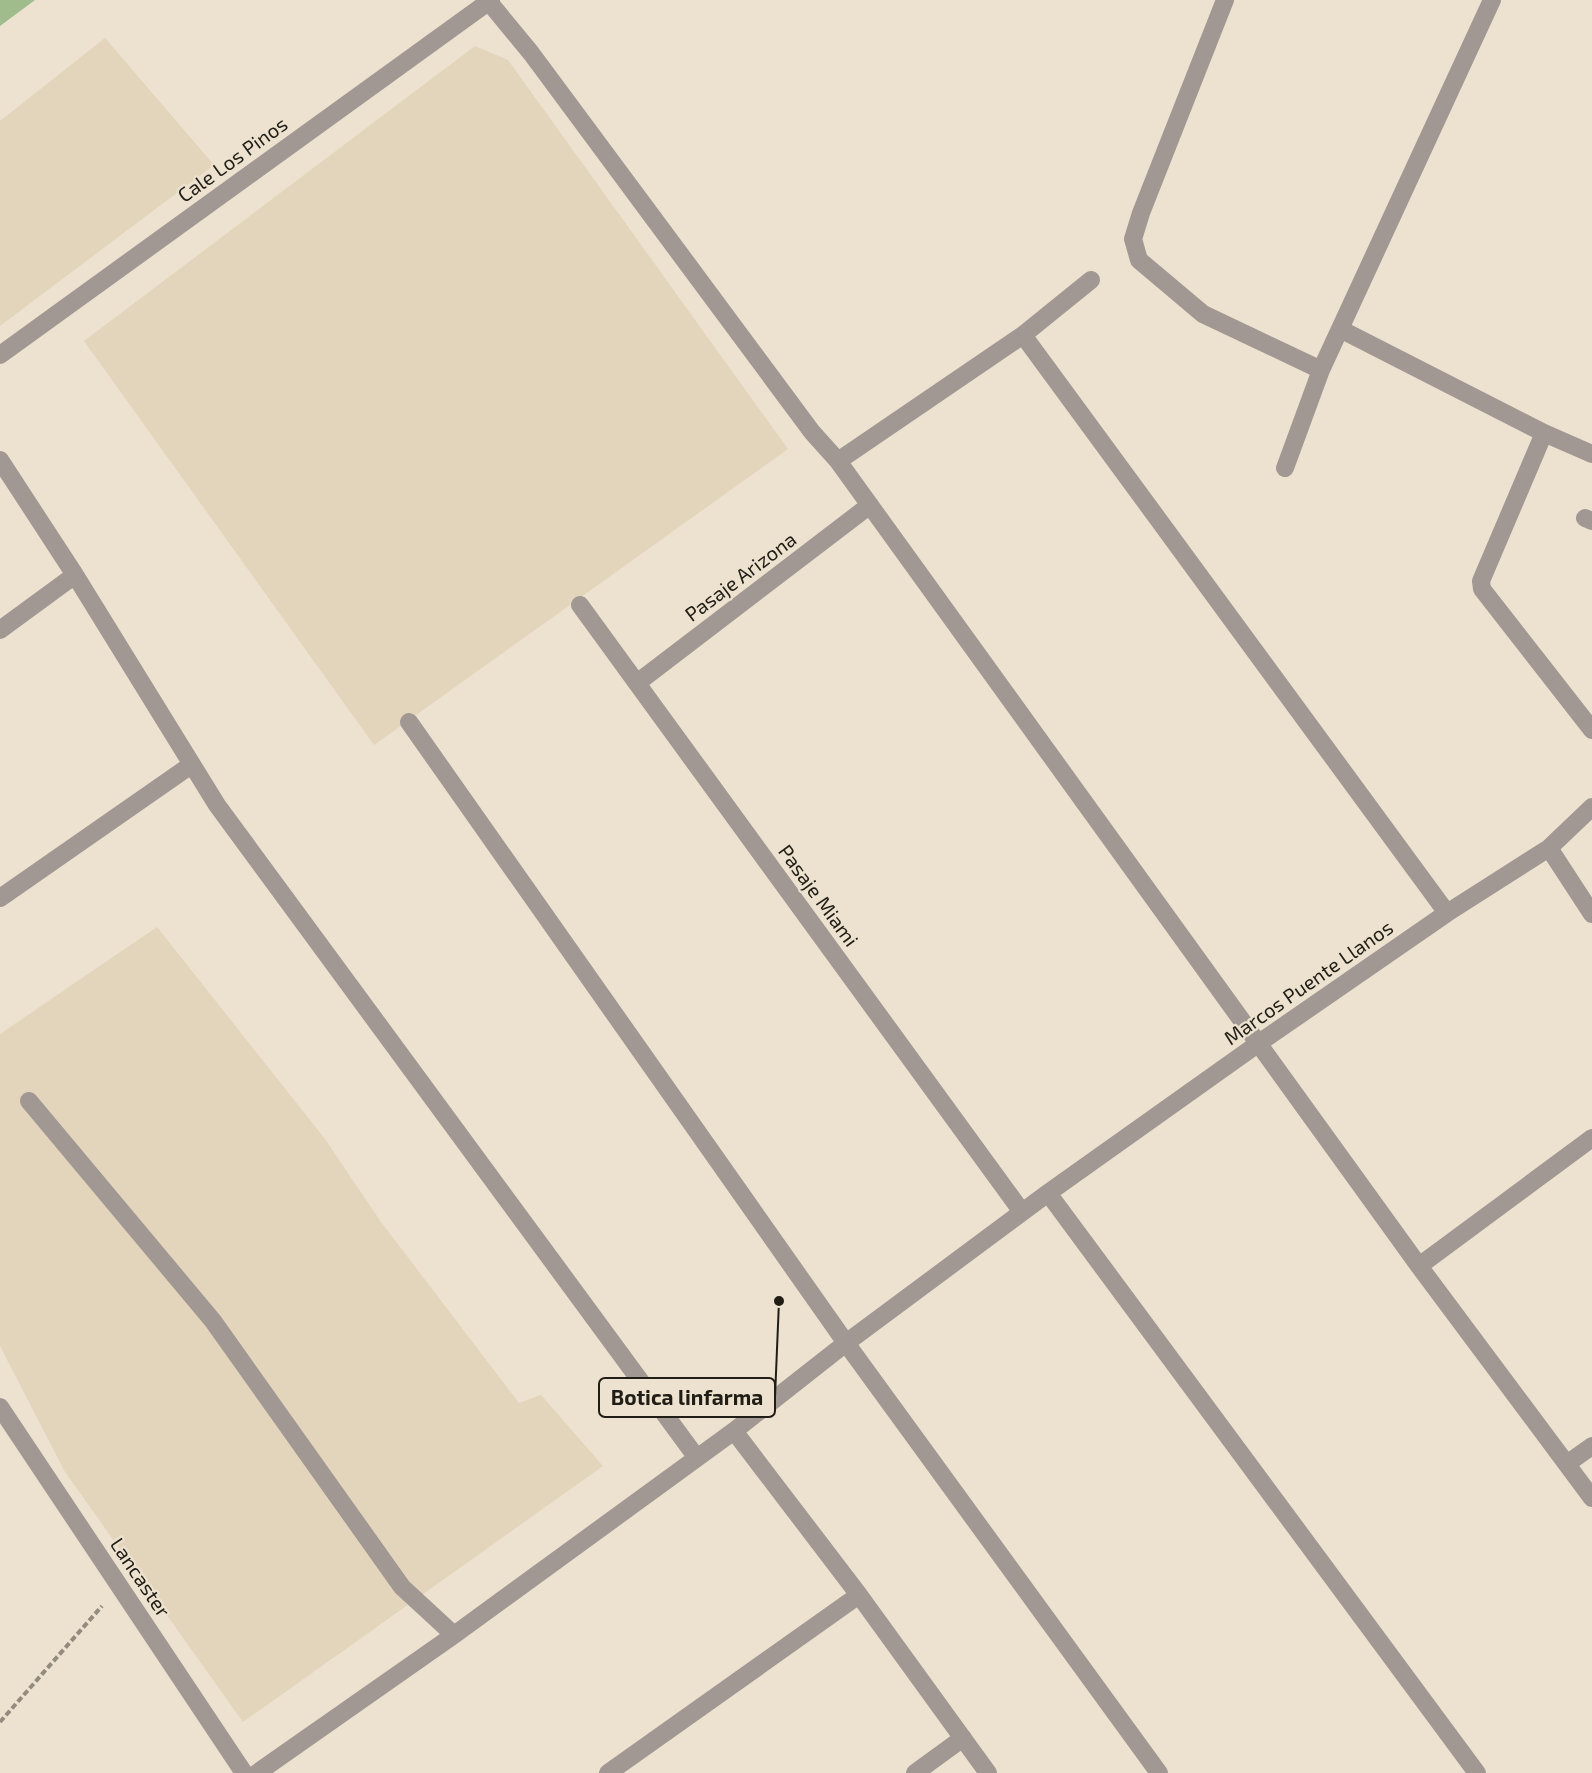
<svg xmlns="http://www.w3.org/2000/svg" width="1592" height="1773" font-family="'Exo 2',sans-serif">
	<rect width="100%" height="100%" fill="#ede2cf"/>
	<path fill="#e3d4bc" d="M105,38L214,165L0,326V121Z
		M475,46L508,60L788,449L374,745L84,341Z
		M157,927L325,1139L381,1222L519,1403L541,1395L603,1466L243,1722L65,1472L0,1346V1034Z"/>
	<path fill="#a0bc8d" d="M0,0H35L0,26Z"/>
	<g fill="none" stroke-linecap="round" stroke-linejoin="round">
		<path stroke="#938b7d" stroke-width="4" stroke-dasharray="6 3" stroke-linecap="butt" d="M0,1722L102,1606"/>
		<path stroke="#a19893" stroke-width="18" d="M1225,0L1141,213L1133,239L1139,260L1203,314L1321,370L1492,0
			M489,2L531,53L812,432L838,461L1419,1266L1592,1498
			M1340,329L1544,433L1592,454
			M1023,335L1447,913
			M0,355L491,0
			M1544,433L1481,581L1482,589L1592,730
			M0,460L75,575L217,805L697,1458
			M838,461L1023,335L1091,280
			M1285,468L1321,370
			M1585,518L1592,521
			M580,605L1022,1212
			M0,630L75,575
			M637,683L870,505
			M409,722L846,1343L1159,1773
			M1549,848L1592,914
			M0,898L191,765
			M29,1101L213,1321L402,1587L454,1635
			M1048,1193L1477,1773
			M1419,1266L1592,1138
			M0,1407L244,1773
			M734,1431L859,1595L988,1773
			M1568,1463L1592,1446
			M257,1773L454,1635L734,1431L846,1343L1048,1193L1259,1043L1447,913L1549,848L1592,807
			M608,1773L859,1595
			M915,1773L963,1738"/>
	</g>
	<g text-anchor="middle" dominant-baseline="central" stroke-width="4.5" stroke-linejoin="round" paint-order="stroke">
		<g font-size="20" fill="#201d16" stroke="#ede2cf">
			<text transform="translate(232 159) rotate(-36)">Cale Los Pinos</text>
			<text transform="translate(740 576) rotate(-37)">Pasaje Arizona</text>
			<text transform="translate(819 895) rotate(54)">Pasaje Miami</text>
			<text transform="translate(1308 982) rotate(-35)">Marcos Puente Llanos</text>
			<text transform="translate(141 1577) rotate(56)">Lancaster</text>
		</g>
	</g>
	<path fill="none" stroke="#201d16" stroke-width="2" d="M779 1301L775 1397"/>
	<circle fill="#201d16" stroke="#ede2cf" stroke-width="2" cx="779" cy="1301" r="6"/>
	<rect fill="#ede2cf" stroke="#201d16" stroke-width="2" x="599" y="1378" width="176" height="39" rx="6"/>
	<g font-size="21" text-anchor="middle" font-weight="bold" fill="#201d16">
		<text x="687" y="1405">Botica linfarma</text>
	</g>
</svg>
